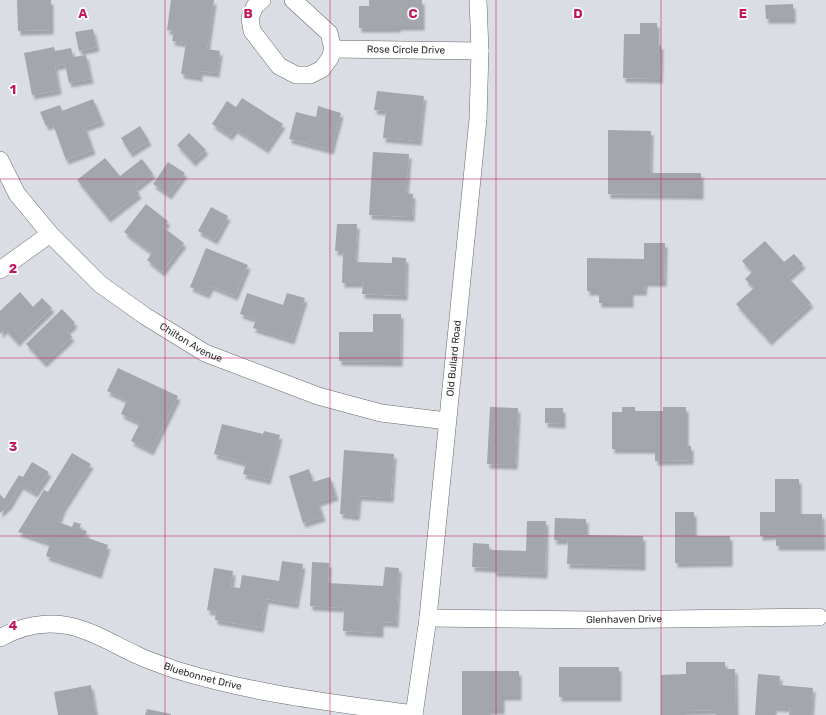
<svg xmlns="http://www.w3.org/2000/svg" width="826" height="715" font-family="Rubik,sans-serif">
	<defs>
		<filter id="shadow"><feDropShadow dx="2.5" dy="4.5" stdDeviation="1" flood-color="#0004"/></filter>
	</defs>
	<rect width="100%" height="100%" fill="#dadee4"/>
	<path fill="#a3a7ac" filter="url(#shadow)" d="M17,0H51V30L18,31Z
		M171,0H214L207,49L220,51L217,73L200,71V77L181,74L186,43L172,41L174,31L167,30Z
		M369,0H422V26H398V28H359V6H369Z
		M793,4V19H766L765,5Z
		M640,23H657V45H661L660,79L623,78L624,34H640Z
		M93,29L97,47L79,51L75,32Z
		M54,47L55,51L71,48L73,57L86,55L91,79L69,83L65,64L55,66L59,90L32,95L24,53Z
		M377,91L424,96L419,141L383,138L386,111L374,110Z
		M242,98L283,124L266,149L235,129L230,136L212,124L227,101L236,107Z
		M93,99L102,121L85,127L93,150L66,160L53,124L46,126L40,112L60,105L62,111Z
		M318,106L341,113L331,150L289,139L296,112L316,117Z
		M140,126L149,141L130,153L121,138Z
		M608,130L651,131L650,173H701V195L608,194Z
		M189,133L206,150L193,162L177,145Z
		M373,152L409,154L406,193L413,194L412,217L369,215Z
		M105,158L120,176L142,159L153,174L135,188L139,194L108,218L77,180Z
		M168,162L185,173L169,195L153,184Z
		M146,204L168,221L163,227L184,243L162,272L147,260L152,253L124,232Z
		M211,207L228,216L215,240L198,231Z
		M337,224H357L355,262L392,263V257L406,258L405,296L362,294L363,283H342L343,251H335Z
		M765,241L784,262L794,254L803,264L788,277L811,303L769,341L736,304L754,288L745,279L752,272L742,261Z
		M644,243H665L664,282H645L644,291H631V303H599V291H587V258L644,259Z
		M206,248L248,265L235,296L211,286L207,294L190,287Z
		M20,292L33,307L42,298L52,308L17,342L5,329L0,334V311Z
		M247,293L283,305L287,293L305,298L292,340L253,328L256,319L240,314Z
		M62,309L75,323L67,331L72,337L44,363L26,344Z
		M373,314H401L400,362L339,361V332H373Z
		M118,368L178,396L151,451L131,441L140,423L121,414L127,400L107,391Z
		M490,407L518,408L515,465L487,464Z
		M622,407H635V411H663V407H686V446H691V460L655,461V449H612V412H622Z
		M545,408H563V424L545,423Z
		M222,424L263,434L264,431L280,435L268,480L243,474L246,463L214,454Z
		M344,450L394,454L391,498L359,496L357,516L340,514Z
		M72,453L91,464L63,508L58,522L72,527L74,522L81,524L79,529L87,531L85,537L108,545L99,574L46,556L50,543L18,532L44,490L48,492Z
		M32,462L49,472L35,493L21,485L9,505L0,513V494L4,499L19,475L23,477Z
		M309,469L313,482L330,477L336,496L318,502L323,517L303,523L289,476Z
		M775,479H799V514H822L823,546H776V535L760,536V512H775Z
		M675,512H694V536H730V562L675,563Z
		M555,518L586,519V535L643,536V566L567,564L568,540H554Z
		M527,521H546L545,574L494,572V568L472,567L473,543L489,544V550L526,551Z
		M282,561L303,564L296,604L266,599L261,628L215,620L216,612L207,610L214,568L233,571L231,587L240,588L242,575L279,581Z
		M312,562L329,563L328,583L383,586L385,567L399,568L396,623L381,622V633L343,631L344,608L310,606Z
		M686,662H725V669H735L736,715H716V710L682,711V715H661V675L686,674Z
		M559,667H619V697H559Z
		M462,671H519V696H502V710H488V715H462Z
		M758,674L780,676L779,685L813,688L811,715H789L790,708L774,707V715H755Z
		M91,685L96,715H58L54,692Z
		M147,709L171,714V715H145Z"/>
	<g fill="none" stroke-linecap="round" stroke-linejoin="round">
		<g stroke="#66696e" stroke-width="18">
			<g id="street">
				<path d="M262,0L255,6L250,18L252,31L279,66L296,75H310L322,69L330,58L333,49L329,33L293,0"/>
				<path id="s1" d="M333,49L480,51"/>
				<path id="s2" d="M0,160L17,194L50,234L100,284L145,316L205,353L318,396L381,413L447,421"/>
				<path d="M0,270L50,234"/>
				<path id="s3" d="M428,618L594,620L819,617"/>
				<path id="s4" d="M0,638C21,626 46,621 70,626C93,631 115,645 137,655C149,661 163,665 176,670C254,694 334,703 414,714"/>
				<path id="s5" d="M414,715L428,618L478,119L480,51L478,0"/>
			</g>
		</g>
		<use href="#street" stroke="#fff" stroke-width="17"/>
	</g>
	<path fill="none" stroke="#c2185b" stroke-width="1" stroke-opacity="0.55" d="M165,0V715M330,0V715M496,0V715M661,0V715M0,179H826M0,358H826M0,536H826"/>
	<g text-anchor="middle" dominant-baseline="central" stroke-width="3.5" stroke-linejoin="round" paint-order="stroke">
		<g font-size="10" fill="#2b2d2e" stroke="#fff">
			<text stroke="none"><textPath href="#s1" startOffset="73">Rose Circle Drive</textPath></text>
			<text stroke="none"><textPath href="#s2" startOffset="269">Chilton Avenue</textPath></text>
			<text stroke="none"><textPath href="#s5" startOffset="359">Old Bullard Road</textPath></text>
			<text stroke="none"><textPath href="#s3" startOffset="196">Glenhaven Drive</textPath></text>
			<text stroke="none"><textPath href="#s4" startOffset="215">Bluebonnet Drive</textPath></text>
		</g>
	</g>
	<g font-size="13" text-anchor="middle" font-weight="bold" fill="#c2185b" stroke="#fff" stroke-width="3.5" stroke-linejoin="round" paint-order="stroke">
		<text x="83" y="18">A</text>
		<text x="248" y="18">B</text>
		<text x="413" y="18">C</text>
		<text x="578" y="18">D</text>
		<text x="743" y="18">E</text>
		<text x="13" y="94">1</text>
		<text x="13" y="273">2</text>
		<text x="13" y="451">3</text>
		<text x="13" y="630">4</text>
	</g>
</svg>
